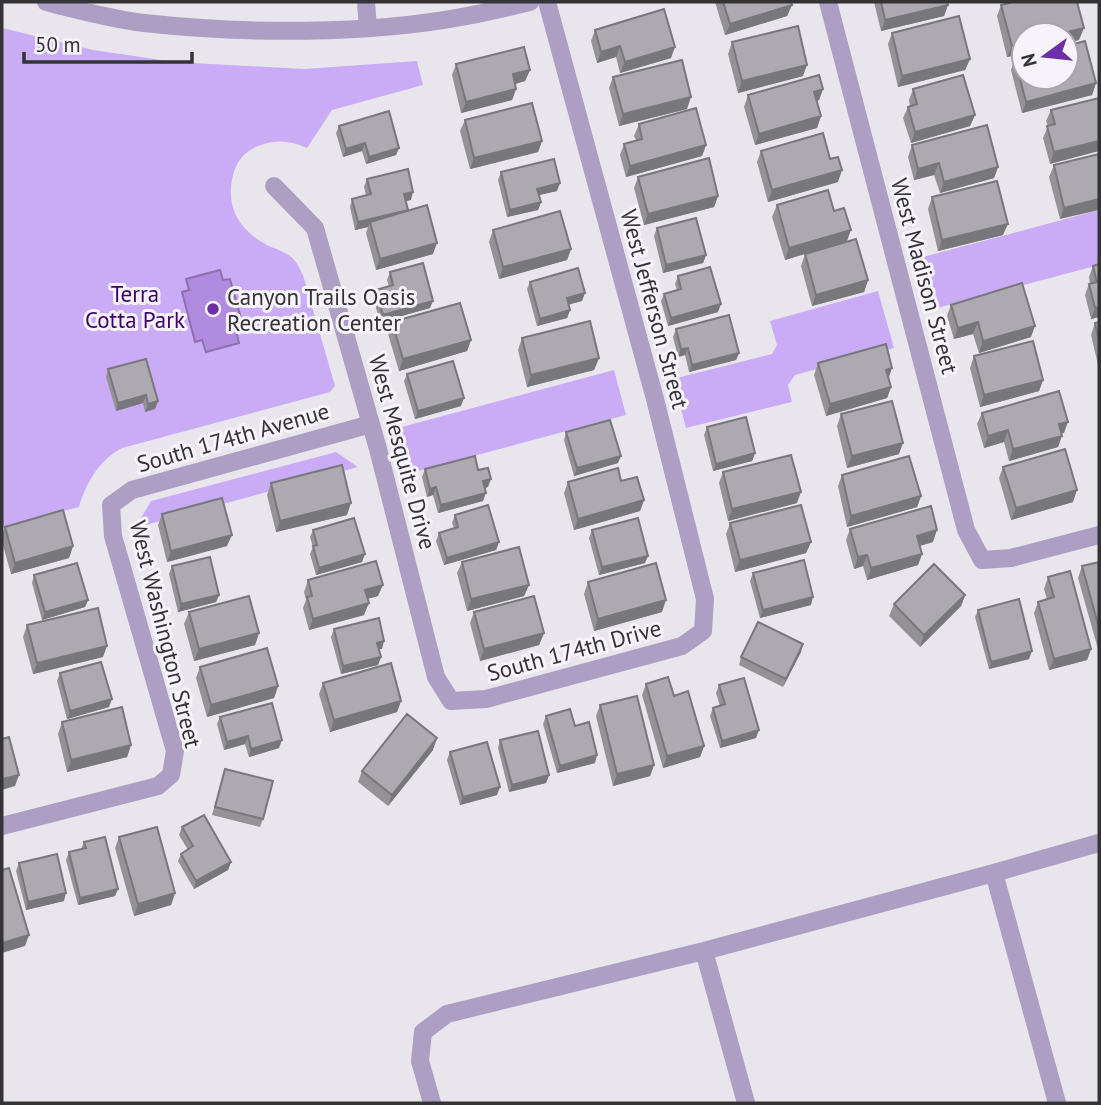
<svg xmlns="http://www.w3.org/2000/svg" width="1101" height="1105" font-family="'PT Sans',sans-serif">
	<rect width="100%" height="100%" fill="#e8e6ec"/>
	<path fill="#caabf5" d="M2,28L93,50L175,62L304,69L417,61L423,85L332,110L307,148C292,141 277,139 261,145C246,150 237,160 233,175C225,207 239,230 267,245C277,250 288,252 295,261C298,265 301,271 303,275L335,386L330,392L122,448C99,460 86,483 79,507L2,527Z
		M1099,210V265L937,308L923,257Z
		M878,291L894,348L795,375L788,385L792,402L686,428L673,379L772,354L777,345L770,321Z
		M614,370L626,415L410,473L398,428Z
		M336,452L358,467L135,528L151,501Z"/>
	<path fill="#b08be0" stroke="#8b71ad" stroke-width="2" d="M220,270L223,280L230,279L244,329L236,331L239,343L206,352L202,340L195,342L182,292L189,290L186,279Z"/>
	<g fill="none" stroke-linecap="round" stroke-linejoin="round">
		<path stroke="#ad9ec4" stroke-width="18" d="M46,2C78,10 111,19 144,23C245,34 368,35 467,16C488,12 509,7 530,2
			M366,2L368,28
			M828,2L966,530L982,560L1011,558L1099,535
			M274,186L315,228L378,449L436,677L451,701L486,699L682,646L703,631L705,599L655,399L547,2
			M2,826L158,786L171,775L175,751L113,536L111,505L132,490L371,424
			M432,1103L420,1061L423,1032L447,1014L704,951
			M746,1103L704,951L994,873
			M1057,1103L994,873L1099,843"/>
	</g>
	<path fill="#949297" d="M715,2H791L792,5L787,16L725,35Z
		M874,2H947L948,5L944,16L881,31Z
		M1001,5L1079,40L1066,43V35H1024V53L1007,57L997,16Z
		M595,30L671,58L620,73L616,57L597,63L591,41Z
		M892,33L970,59L965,70L898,87L888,44Z
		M732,42L803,76L738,93L728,54Z
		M1015,59L1096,83L1092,95L1022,113L1011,70Z
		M456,64L530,70L525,81L515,84L516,89L512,100L461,113L452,75Z
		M613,77L687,109L619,126L609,88Z
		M823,89L819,100L816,101L821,116L817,128L755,145L744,107L748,95Z
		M913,89L975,115L970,126L911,143L903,118L908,107L910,106L909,100Z
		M1099,98L1050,164L1043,138L1048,126L1046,121L1051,110Z
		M465,120L542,141L538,152L470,169L460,131Z
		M639,124L706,145L702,156L626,177L620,155L624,144L636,140L634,136Z
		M339,126L399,148L396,155L366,164L362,151L343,157L336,133Z
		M912,145L998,167L994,178L940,193L934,175L914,180L908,157Z
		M761,151L830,159L838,182L768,202L757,162Z
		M1099,154L1060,219L1049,177L1054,165Z
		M501,172L557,191L539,195L541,202L538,210L507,217L498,180Z
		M638,177L718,196L714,207L644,225L634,188Z
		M367,179L411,200L406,201L408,210L433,254L376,270L366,233L368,227L355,230L350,207L352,199L366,195L364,187Z
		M932,197L1003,235L938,251L928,209Z
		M777,205L847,241L785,260L772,217Z
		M657,228L706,255L703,263L663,273L654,236Z
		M493,230L571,249L567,260L499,279L489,242Z
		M805,254L868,280L864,292L812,306L801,266Z
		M1099,264V317L1091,319L1085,295L1089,284H1090L1089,277L1093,266Z
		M390,272L430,308L380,322L373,297L376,290L389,286L387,280Z
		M678,276L718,312L668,326L661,301L664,294L677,290L675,284Z
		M530,282L582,301L568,304L570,310L567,318L537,326L527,289Z
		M951,305L1031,337L979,353L973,334L954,339L947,316Z
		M392,322L471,340L467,351L399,371L388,334Z
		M1099,322V369L1091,335L1095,323Z
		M676,329L739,353L736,360L689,372L685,355L678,357L673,337Z
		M522,338L599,358L594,370L527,387L518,350Z
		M974,356L1043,380L1039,391L980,407L970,368Z
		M818,363L889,378L891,387L887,398L826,416L814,375Z
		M108,369L158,401L155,409L145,412L143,403L116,411L106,377Z
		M407,374L461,406L415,419L404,381Z
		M982,413L1064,433H1062L1058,447L1009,461L1004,442L984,448L977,424Z
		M841,414L899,454L847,468L837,426Z
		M707,427L755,453L752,461L713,471L704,435Z
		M566,432L618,463L574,476L564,440Z
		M1003,467L1073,502L1011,520L999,478Z
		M425,469L478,470L488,487L485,488L483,501L438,513L433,495L427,497L422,477Z
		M723,472L797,503L728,521L719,483Z
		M842,475L921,496L917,507L847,527L838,486Z
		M621,481L644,500L640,511L574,530L564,493L568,482Z
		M271,483L347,515L276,532L267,495Z
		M162,514L227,546L167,562L158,525Z
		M455,515L499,542L496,550L444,565L436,541L439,533L454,528L452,523Z
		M730,523L811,542L806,553L735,572L726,534Z
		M5,527L73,546L69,558L11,574L2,542V535Z
		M850,529L933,542L919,546L922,554L918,565L867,580L863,566L854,569L846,540Z
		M313,530L362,562L316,575L310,554L313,547L310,537Z
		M592,530L645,563L599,575L589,538Z
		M462,562L529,585L524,596L467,611L457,573Z
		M1099,562V648L1098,649L1078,578L1082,566Z
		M172,566L219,595L216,602L178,612L169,574Z
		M753,573L811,605L760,618L750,581Z
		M34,575L88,600L85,607L42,620L32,583Z
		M1048,577L1091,649L1087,660L1049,670L1034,613L1038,602L1047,599L1044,589Z
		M308,580L378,596L367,599L364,615L309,630L303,608L306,600L304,592Z
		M588,582L662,612L594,631L584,594Z
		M965,595L961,606L920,647L889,616L894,604Z
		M978,610L1029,659L989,669L975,617Z
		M189,612L259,633L255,645L194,661L184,624Z
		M474,612L544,633L539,645L480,661L470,623Z
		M27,625L103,657L33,674L23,637Z
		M334,629L382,649H379L381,657L378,665L341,674L331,637Z
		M801,652L783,687L739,665L741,657Z
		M200,667L278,686L274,698L207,717L196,678Z
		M60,673L109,707L67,719L57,681Z
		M323,683L401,701L397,712L330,732L319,694Z
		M646,684L674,696L704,746L700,757L663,768L642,695Z
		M719,685L756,738L720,748L710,716L713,708L720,706L716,693Z
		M600,705L654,765L650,776L613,786L596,716Z
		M546,716L575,726L595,763L557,773L543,724Z
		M220,717L279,748L249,757L245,744L224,750L217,724Z
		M62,722L131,745L127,757L67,772L58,734Z
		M500,740L549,775L546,783L509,792L498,748Z
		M433,750L388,806L358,782L362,771Z
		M450,752L497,795L460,805L447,760Z
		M225,769L263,819L260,827L212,815Z
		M182,827L231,862L228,870L194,889L178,861L181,854L188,850L179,835Z
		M119,837L175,893L171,905L134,916L115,848Z
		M84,842L118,889L115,896L78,905L66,860L69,852L81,849Z
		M19,863L64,901L26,910L16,871Z"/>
	<path fill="#78777b" d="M792,5L787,16L725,35L730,24Z
		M948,5L944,16L881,31L885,20Z
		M1084,28L1079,40L1066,43V35H1056Z
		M1024,43V53L1007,57L1012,46Z
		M620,46L616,57L597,63L601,52Z
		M675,47L671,58L620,73L625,62Z
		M970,59L965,70L898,87L902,76Z
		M807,65L803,76L738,93L742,81Z
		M530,70L525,81L508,86L513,74Z
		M1096,83L1092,95L1022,113L1026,102Z
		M516,89L512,100L461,113L466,102Z
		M823,89L819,100L810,103L814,92Z
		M691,97L687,109L619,126L623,114Z
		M975,115L970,126L911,143L915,132Z
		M821,116L817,128L755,145L759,134Z
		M542,141L538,152L470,169L474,158Z
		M1099,141V151L1050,164L1054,152Z
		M365,143L362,151L343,157L346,149Z
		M706,145L702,156L626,177L630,166Z
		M399,148L396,155L366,164L369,157Z
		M939,163L934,175L914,180L918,169Z
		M998,167L994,178L940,193L944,182Z
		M842,170L838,182L768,202L772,190Z
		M560,183L557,191L535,196L537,189Z
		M413,192L411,200L401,202L404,194Z
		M718,196L714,207L644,225L648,214Z
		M1099,199V210L1060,219L1064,208Z
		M541,202L538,210L507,217L510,210Z
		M408,210L405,218L370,222L368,227L355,230L358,222Z
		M1008,224L1003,235L938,251L942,240Z
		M851,230L847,241L785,260L789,248Z
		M437,243L433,254L376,270L380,259Z
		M571,249L567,260L499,279L503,267Z
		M706,255L703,263L663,273L666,265Z
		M868,280L864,292L812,306L816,295Z
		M585,293L582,301L564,306L567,298Z
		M433,301L430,308L380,322L383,315Z
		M721,304L718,312L668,326L671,318Z
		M1099,307V317L1091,319L1095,308Z
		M570,310L567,318L537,326L540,319Z
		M978,322L973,334L954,339L958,328Z
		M1035,326L1031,337L979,353L983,341Z
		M471,340L467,351L399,371L403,359Z
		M688,348L685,355L678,357L681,349Z
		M739,353L736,360L689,372L692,365Z
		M599,358L594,370L527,387L531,375Z
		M892,368L888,380L886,370Z
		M1043,380L1039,391L980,407L984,395Z
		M891,387L887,398L826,416L830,404Z
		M146,395L143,403L116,411L118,403Z
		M464,398L461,406L415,419L418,411Z
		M158,401L155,409L145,412L148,404Z
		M1068,422L1064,433L1055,435L1059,424Z
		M1008,430L1004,442L984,448L988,436Z
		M1062,436L1058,447L1009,461L1013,449Z
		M903,443L899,454L847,468L852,456Z
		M755,453L752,461L713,471L716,464Z
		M621,456L618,463L574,476L577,468Z
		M491,479L488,487L480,489L483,481Z
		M436,487L433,495L427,497L430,489Z
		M1077,490L1073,502L1011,520L1016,508Z
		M801,492L797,503L728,521L732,509Z
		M486,493L483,501L438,513L441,505Z
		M921,496L917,507L847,527L851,516Z
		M644,500L640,511L574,530L578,519Z
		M351,503L347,515L276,532L280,521Z
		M937,530L933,542L913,548L917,536Z
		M232,535L227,546L167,562L171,551Z
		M499,542L496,550L444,565L447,558Z
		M811,542L806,553L735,572L740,560Z
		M73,546L69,558L11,574L15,563Z
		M365,554L362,562L316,575L319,568Z
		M922,554L918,565L867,580L871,568Z
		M867,555L863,566L854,569L858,557Z
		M648,556L645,563L599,575L602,567Z
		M383,585L378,596L360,601L365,590Z
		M529,585L524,596L467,611L471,599Z
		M219,595L216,602L178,612L181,604Z
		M965,595L961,606L920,647L924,635Z
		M813,597L811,605L760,618L763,610Z
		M88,600L85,607L42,620L45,612Z
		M666,600L662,612L594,631L598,619Z
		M369,603L364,615L309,630L313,619Z
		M259,633L255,645L194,661L199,649Z
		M544,633L539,645L480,661L484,649Z
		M384,641L382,649L374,650L377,643Z
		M803,644L801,652L783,687L786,679Z
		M107,646L103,657L33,674L37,663Z
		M1091,649L1087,660L1049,670L1054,659Z
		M1032,651L1029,659L989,669L991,662Z
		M381,657L378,665L341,674L343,666Z
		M278,686L274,698L207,717L211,705Z
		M112,699L109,707L67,719L70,711Z
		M401,701L397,712L330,732L334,720Z
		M759,730L756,738L720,748L722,741Z
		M248,736L245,744L224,750L227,742Z
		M437,738L433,750L388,806L392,795Z
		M282,740L279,748L249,757L251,749Z
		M131,745L127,757L67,772L71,760Z
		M704,746L700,757L663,768L667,756Z
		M597,755L595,763L557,773L560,766Z
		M654,765L650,776L613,786L617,774Z
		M19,775L15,786L2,790V779Z
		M549,775L546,783L509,792L512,785Z
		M500,787L497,795L460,805L463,797Z
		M231,862L228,870L194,889L196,881Z
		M118,889L115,896L78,905L80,898Z
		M66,893L64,901L26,910L28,902Z
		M175,893L171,905L134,916L138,904Z
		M29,935L25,946L2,953V943Z"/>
	<path fill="#acaab0" stroke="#78777b" stroke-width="2" d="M723,2H791L792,5L730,24Z
		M881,2H947L948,5L885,20Z
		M1013,2H1077L1084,28L1056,35H1024V43L1012,46L1001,5Z
		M664,9L675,47L625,62L620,46L601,52L595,30Z
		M959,16L970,59L902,76L892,33Z
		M798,26L807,65L742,81L732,42Z
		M1085,41L1096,83L1026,102L1015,59L1024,56V77H1066V46Z
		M524,47L530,70L513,74L516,89L466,102L456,64Z
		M682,60L691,97L623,114L613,77Z
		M819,75L823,89L814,92L821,116L759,134L748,95Z
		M963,75L975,115L915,132L908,107L917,104L913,89Z
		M1099,98V141L1054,152L1047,126L1055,124L1051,110Z
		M532,103L542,141L474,158L465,120Z
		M696,108L706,145L630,166L624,144L642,139L639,124Z
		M389,111L399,148L369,157L365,143L346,149L339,126Z
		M987,125L998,167L944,182L939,163L918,169L912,145Z
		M823,133L830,159L838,157L842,170L772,190L761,151Z
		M1099,154V199L1064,208L1054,165Z
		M709,158L718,196L648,214L638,177Z
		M554,159L560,183L537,189L541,202L510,210L501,172Z
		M408,169L413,192L404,194L408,210L358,222L352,199L371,194L367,179Z
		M997,181L1008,224L942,240L932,197Z
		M828,190L834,211L844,208L851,230L789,248L777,205Z
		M427,205L437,243L380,259L370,222Z
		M560,211L571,249L503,267L493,230Z
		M696,218L706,255L666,265L657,228Z
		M856,239L868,280L816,295L805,254Z
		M423,263L433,301L383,315L376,290L393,285L390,272Z
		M1099,264V307L1095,308L1089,284L1097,282L1093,266Z
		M710,267L721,304L671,318L664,294L681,289L678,276Z
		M578,268L585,293L567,298L570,310L540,319L530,282Z
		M1022,283L1035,326L983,341L978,322L958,328L951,305Z
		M460,303L471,340L403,359L392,322Z
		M729,315L739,353L692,365L688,348L681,349L676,329Z
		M590,321L599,358L531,375L522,338Z
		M1099,322V340L1095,323Z
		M1033,341L1043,380L984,395L974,356Z
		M886,344L892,368L886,370L891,387L830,404L818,363Z
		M146,359L158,401L148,404L146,395L118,403L108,369Z
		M453,361L464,398L418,411L407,374Z
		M1059,391L1068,422L1059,424L1062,436L1013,449L1008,430L988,436L982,413Z
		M892,401L903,443L852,456L841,414Z
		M746,417L755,453L716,464L707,427Z
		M610,420L621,456L577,468L566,432Z
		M1065,449L1077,490L1016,508L1003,467Z
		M791,455L801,492L732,509L723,472Z
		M475,456L478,470L488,468L491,479L483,481L486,493L441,505L436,487L430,489L425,469Z
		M909,456L921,496L851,516L842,475Z
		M342,465L351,503L280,521L271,483Z
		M618,468L621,481L637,477L644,500L578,519L568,482Z
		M222,498L232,535L171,551L162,514Z
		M488,505L499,542L447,558L439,533L458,527L455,515Z
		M801,505L811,542L740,560L730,523Z
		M931,506L937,530L917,536L922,554L871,568L867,555L858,557L850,529Z
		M63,510L73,546L15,563L5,527Z
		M354,518L365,554L319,568L313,546L317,545L313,530Z
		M638,518L648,556L602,567L592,530Z
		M519,547L529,585L471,599L462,562Z
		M210,557L219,595L181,604L172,566Z
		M804,560L813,597L763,610L753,573Z
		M376,561L383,585L365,590L369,603L313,619L307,597L312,596L308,580Z
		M1099,562V628L1082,566Z
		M77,563L88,600L45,612L34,575Z
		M656,563L666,600L598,619L588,582Z
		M934,564L965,595L924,635L894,604Z
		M1070,571L1091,649L1054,659L1038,602L1054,597L1048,577Z
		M249,596L259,633L199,649L189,612Z
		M534,596L544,633L484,649L474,612Z
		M1019,599L1032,651L991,662L978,610Z
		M98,608L107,646L37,663L27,625Z
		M379,618L384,641L377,643L381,657L343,666L334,629Z
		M758,622L803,644L786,679L741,657Z
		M267,648L278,686L211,705L200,667Z
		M101,662L112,699L70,711L60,673Z
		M391,663L401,701L334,720L323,683Z
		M668,677L674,696L688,691L704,746L667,756L646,684Z
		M744,678L759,730L722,741L713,708L725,704L719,685Z
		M637,696L654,765L617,774L600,705Z
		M272,703L282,740L251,749L248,736L227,742L220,717Z
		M122,707L131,745L71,760L62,722Z
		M570,709L575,726L589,722L597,755L560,766L546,716Z
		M407,714L437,738L392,795L362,771Z
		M538,731L549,775L512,785L500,740Z
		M9,737L19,775L2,779V739Z
		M487,742L500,787L463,797L450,752Z
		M225,769L273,781L263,819L215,807Z
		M204,815L231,862L196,881L181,854L193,846L182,827Z
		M157,827L175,893L138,904L119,837Z
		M105,837L118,889L80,898L69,852L86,848L84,842Z
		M57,854L66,893L28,902L19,863Z
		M9,868L29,935L2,943V870Z"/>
	<circle fill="#6c2fa5" stroke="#f6f3fa" stroke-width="2.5" cx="213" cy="309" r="7"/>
	<g text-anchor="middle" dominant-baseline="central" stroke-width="6" stroke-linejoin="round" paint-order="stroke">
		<g font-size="23" fill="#343335" stroke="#f6f3fa">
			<text transform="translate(925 276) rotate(75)">West Madison Street</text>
			<text transform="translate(655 309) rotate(75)">West Jefferson Street</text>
			<text transform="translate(233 437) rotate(-16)">South 174th Avenue</text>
			<text transform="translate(403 452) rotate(75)">West Mesquite Drive</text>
			<text transform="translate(166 634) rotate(76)">West Washington Street</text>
			<text transform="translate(574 650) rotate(-15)">South 174th Drive</text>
		</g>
		<g font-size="23" fill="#3e006a" stroke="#f6f3fa">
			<text x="135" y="293">Terra<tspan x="135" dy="26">Cotta Park</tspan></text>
		</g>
		<g font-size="23" fill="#343335" stroke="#f6f3fa" text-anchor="start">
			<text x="227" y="296">Canyon Trails Oasis<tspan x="227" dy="26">Recreation Center</tspan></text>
		</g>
	</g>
	<rect width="1101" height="1105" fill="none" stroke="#343335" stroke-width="7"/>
	<g transform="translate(1045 56) rotate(255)"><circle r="33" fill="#f6f3fa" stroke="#a8a6ab" stroke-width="2"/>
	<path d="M0-5L12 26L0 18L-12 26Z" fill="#6c2fa5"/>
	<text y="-10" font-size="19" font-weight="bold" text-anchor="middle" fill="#343335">N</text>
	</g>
	<path d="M24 52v10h168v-10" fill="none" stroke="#343335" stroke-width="3.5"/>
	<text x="35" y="52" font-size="21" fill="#343335" stroke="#f6f3fa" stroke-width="5" paint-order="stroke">50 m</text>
</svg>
